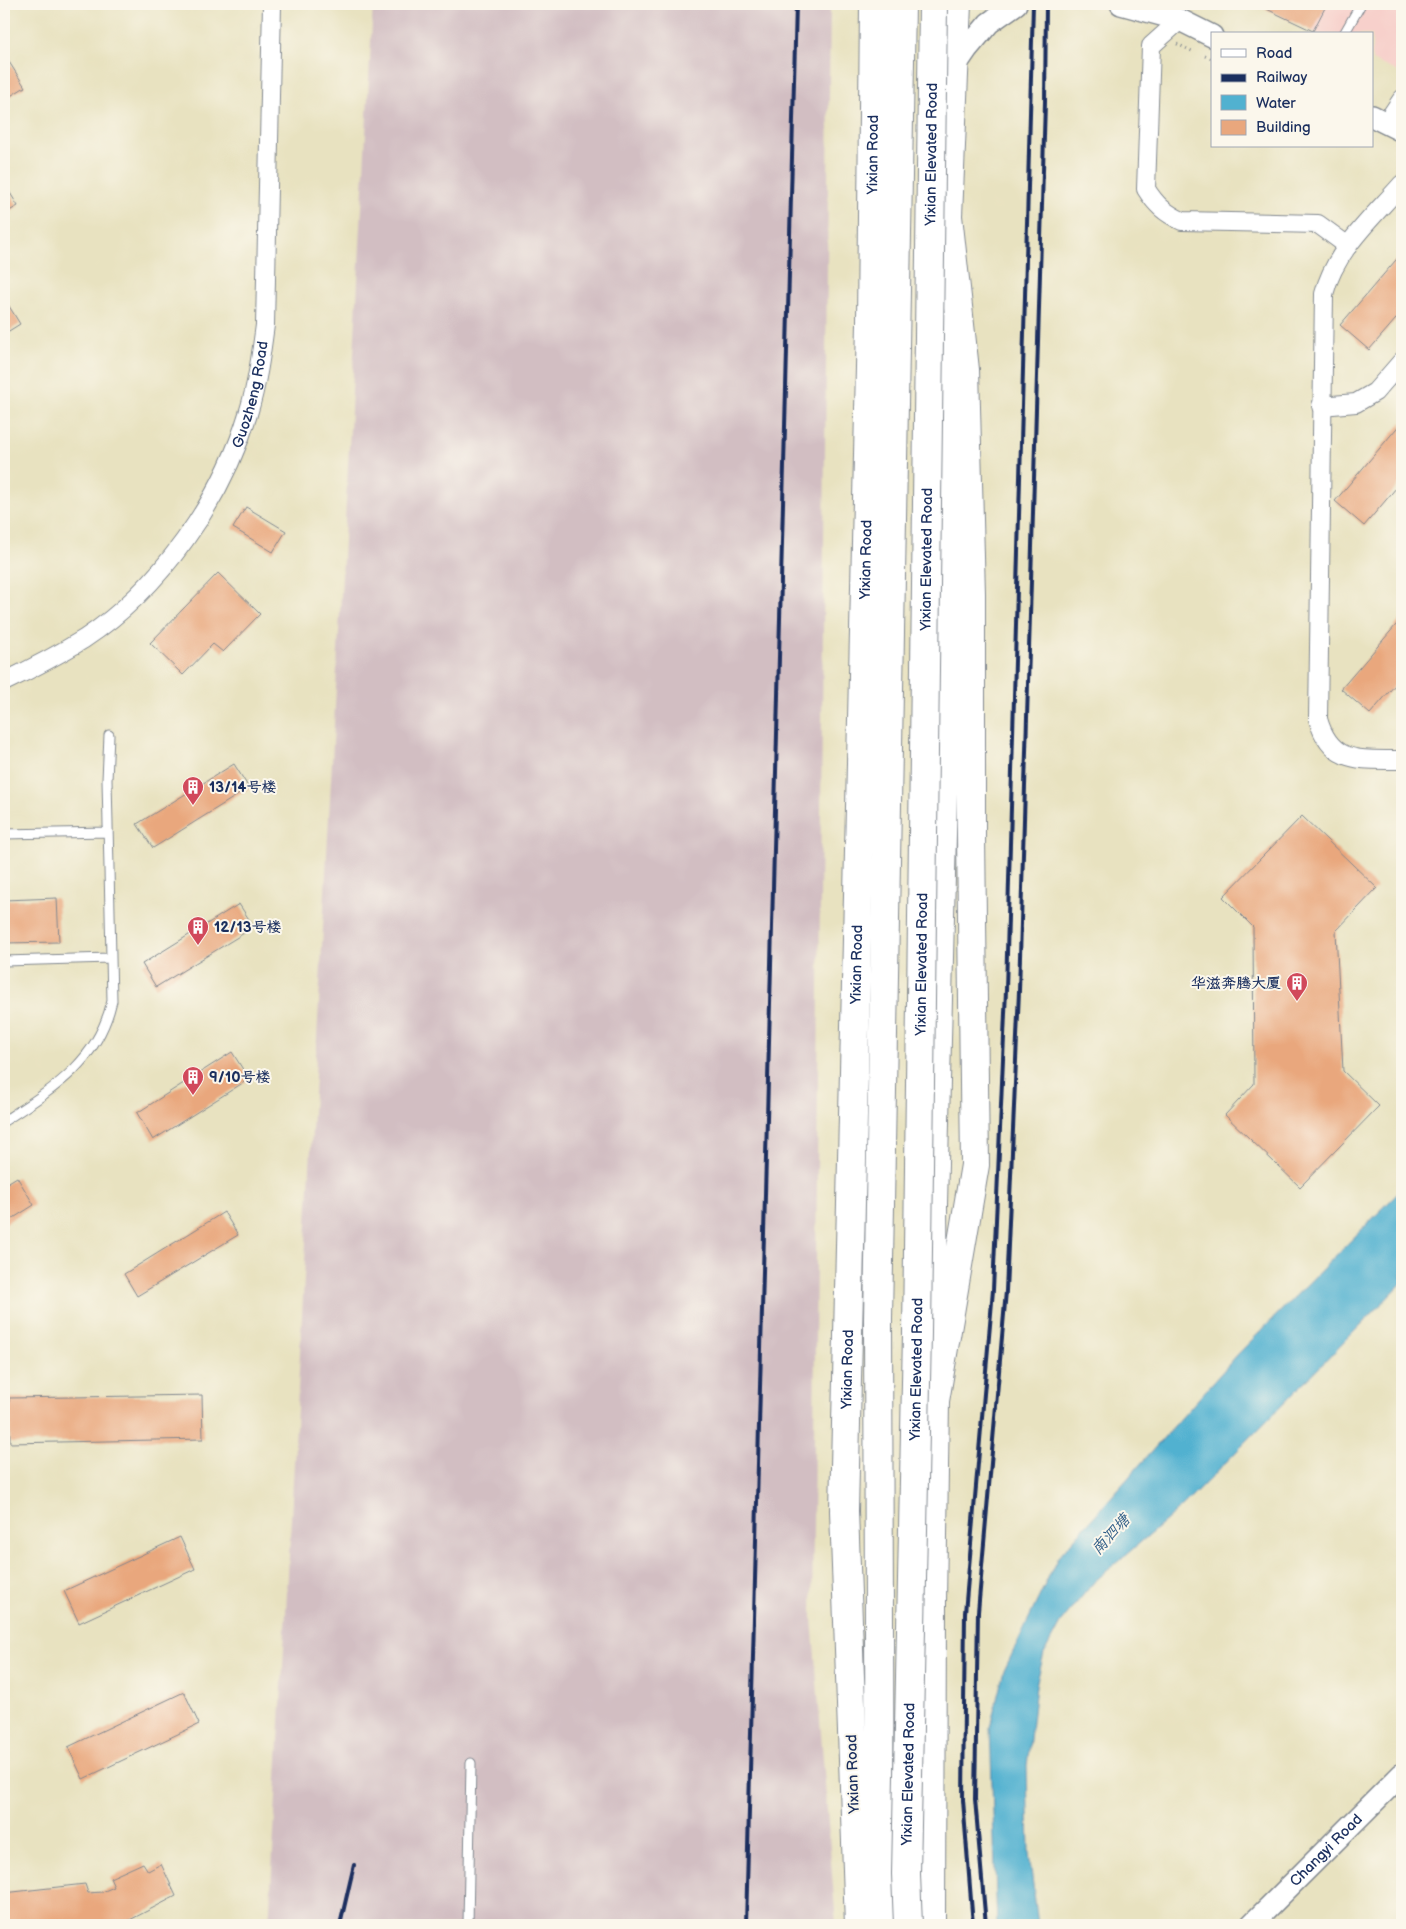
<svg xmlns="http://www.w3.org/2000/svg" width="1406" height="1929" font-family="'Balsamiq Sans','LXGW WenKai TC',sans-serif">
	<rect width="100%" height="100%" fill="#fbf7ec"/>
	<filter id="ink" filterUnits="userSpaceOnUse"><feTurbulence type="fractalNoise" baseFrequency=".02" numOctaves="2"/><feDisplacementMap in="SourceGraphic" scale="10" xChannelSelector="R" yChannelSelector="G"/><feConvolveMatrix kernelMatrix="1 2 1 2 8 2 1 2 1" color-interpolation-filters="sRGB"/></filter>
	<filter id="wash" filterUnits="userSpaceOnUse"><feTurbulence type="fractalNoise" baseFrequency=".0096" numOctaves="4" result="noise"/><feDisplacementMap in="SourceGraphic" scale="20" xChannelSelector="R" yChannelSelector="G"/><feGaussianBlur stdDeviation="1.12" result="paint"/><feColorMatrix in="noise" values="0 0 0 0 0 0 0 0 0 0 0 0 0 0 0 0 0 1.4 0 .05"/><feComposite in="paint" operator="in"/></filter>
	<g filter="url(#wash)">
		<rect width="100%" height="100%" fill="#e8e2c0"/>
		<path fill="#f7d0cb" d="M1256,4H1402V69L1400,73L1372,60V34H1318Z"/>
		<path fill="#d2bec2" d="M373,4H830L812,1618L836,1925H269Z"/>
		<path fill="#51b1d0" stroke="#367097" d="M1402,1189V1283L1183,1506L1094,1582L1060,1623L1044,1653L1036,1686L1027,1766L1029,1853L1038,1925H997L990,1727L1004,1671L1058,1557L1238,1354Z"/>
		<g id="blocks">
			<path fill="#e9a77d" d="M1256,4H1327L1313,31Z
				M4,54L25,87L4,100Z
				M4,183L18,206L4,214Z
				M1402,253V312L1369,350L1340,325Z
				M4,298L20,324L4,334Z
				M1402,422V481L1364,526L1335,501Z
				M246,507L286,531L273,552L233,528Z
				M218,573L260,614L223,652L213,644L183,675L150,643Z
				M1402,618V677L1370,714L1341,689Z
				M4,764H6L8,808H4Z
				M234,764L249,788L153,848L137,824Z
				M1302,816L1377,888L1336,931L1343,1071L1379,1106L1300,1187L1225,1115L1254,1084L1253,927L1223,897Z
				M57,898L59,942L4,943V900Z
				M239,904L254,927L156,987L142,964Z
				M232,1052L249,1079L153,1140L137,1113Z
				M17,1177L34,1205L4,1224V1185Z
				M224,1212L238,1235L137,1296L124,1274Z
				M202,1395L203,1439L10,1443L9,1398Z
				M180,1537L195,1569L79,1623L64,1591Z
				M184,1692L199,1724L83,1779L68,1747Z
				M143,1863L148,1871L161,1864L176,1896L124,1923L117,1925H4V1893L85,1884L88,1893L102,1892L114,1887L110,1878Z"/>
		</g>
	</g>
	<g filter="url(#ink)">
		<use href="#blocks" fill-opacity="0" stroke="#82888f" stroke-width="1"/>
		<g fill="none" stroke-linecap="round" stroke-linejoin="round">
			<g stroke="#82888f" stroke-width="11">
				<path id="service" d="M1344,34L1361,4
					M4,834L108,832
					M4,961L111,958
					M4,1121C53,1089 98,1062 112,1001L107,780L109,735
					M468,1925L471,1763"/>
			</g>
			<g stroke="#82888f" stroke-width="20">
				<g id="minor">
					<path d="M1180,20L1151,46L1146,189C1156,205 1165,213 1182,221L1318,224L1348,246"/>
					<path d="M1386,123L1402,99"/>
					<path d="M1402,184C1373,217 1335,250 1324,294L1318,719C1331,766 1362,759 1402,760"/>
					<path d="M1321,406L1356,403L1375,392L1402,361"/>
					<path id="s1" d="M4,682C31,669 58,655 84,639C160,589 222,500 248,414C257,385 261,355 265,325L272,4"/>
				</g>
			</g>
			<g stroke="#82888f" stroke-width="24">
				<g id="tertiary">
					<path d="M1121,4L1180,20L1212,36"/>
					<path d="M954,68L967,49L989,23L1016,4"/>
					<path d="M1372,116L1402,131"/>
					<path id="s2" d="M1251,1925L1402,1774"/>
				</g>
			</g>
			<g stroke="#82888f" stroke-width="30">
				<g id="primary">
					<path id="s3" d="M859,1925L844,1511L871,323L874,4"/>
					<path d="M931,1925L932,1603L935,1401L975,1165L971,835V594L965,370L948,216L957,4"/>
				</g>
			</g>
			<g stroke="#82888f" stroke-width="30">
				<path id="trunk" d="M935,1401L933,1205L949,545L946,379L936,323
					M880,1925L878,1319L901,4"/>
			</g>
			<path stroke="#82888f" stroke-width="3" stroke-dasharray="1 4" stroke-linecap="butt" d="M1177,44L1194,52
				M1205,56L1212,59"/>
			<use href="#service" stroke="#fff" stroke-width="9"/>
			<use href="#minor" stroke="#fff" stroke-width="18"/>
			<use href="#tertiary" stroke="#fff" stroke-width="21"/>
			<use href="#primary" stroke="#fff" stroke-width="28"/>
			<use href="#trunk" stroke="#fff" stroke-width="28"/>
			<path stroke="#1b2f5e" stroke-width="4" d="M340,1925L354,1865
				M746,1925L796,4
				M973,1925L963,1800L965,1613L993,1290L1006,990L1033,4
				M986,1925L975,1799L978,1612L1006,1291L1019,991L1045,102L1046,4"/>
			<g stroke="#82888f" stroke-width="30" stroke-linecap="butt">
				<g id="trunk-bridge">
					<path id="s4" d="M908,1925L906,1874L917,1333L933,4"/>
				</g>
			</g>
			<use href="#trunk-bridge" stroke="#fff" stroke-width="28"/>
		</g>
	</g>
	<defs>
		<g id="building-pin" transform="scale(1.125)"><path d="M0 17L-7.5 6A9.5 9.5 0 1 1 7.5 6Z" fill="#d1495b" stroke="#fbf7ec"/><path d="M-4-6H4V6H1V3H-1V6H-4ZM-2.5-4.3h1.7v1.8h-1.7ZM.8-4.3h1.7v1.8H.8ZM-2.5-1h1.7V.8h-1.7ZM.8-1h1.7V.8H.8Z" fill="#fff"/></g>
	</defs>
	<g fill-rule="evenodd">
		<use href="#building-pin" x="193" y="787"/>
		<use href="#building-pin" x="198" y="927"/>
		<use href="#building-pin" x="1297" y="983"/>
		<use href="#building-pin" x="193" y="1077"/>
	</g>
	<g text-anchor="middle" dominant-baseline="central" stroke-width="4" stroke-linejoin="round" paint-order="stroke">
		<g font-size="15" fill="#1b2f5e" stroke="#fbf7ec">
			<text stroke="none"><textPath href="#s3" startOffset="1771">Yixian Road</textPath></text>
			<text stroke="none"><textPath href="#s4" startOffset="1771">Yixian Elevated Road</textPath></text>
			<text stroke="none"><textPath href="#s1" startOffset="394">Guozheng Road</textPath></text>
			<text stroke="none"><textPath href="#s3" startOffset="1366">Yixian Road</textPath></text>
			<text stroke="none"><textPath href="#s4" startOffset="1366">Yixian Elevated Road</textPath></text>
			<text stroke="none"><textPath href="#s3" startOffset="961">Yixian Road</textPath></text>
			<text stroke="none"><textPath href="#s4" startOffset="961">Yixian Elevated Road</textPath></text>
			<text stroke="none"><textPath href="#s3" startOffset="556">Yixian Road</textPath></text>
			<text stroke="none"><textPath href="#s4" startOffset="556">Yixian Elevated Road</textPath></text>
			<text transform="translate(853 1774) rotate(-92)">Yixian Road</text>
			<text stroke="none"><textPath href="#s4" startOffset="151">Yixian Elevated Road</textPath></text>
			<text stroke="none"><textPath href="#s2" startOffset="106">Changyi Road</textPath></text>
		</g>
		<g font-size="15" font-weight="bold" fill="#1b2f5e" stroke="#fbf7ec" text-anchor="start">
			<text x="209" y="787">13/14号楼</text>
			<text x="214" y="927">12/13号楼</text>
			<text x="1281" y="983" text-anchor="end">华滋奔腾大厦</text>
			<text x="209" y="1077">9/10号楼</text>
		</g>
		<g font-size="16" font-style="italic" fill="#2e5c86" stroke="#fbf7ec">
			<text transform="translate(1111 1535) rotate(-47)">南泗塘</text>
		</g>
	</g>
	<rect width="1406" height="1929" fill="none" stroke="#fbf7ec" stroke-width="20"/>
	<rect x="1211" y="32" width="162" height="115" fill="#fbf7ec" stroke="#a1a7b3"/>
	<rect x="1221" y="49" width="25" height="8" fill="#ffffff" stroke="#a1a7b3"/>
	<text x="1256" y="58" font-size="15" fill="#1b2f5e">Road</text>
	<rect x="1221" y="74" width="25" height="8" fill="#1b2f5e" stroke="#a1a7b3"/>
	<text x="1256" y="82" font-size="15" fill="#1b2f5e">Railway</text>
	<rect x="1221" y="95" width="25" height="15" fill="#51b1d0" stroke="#a1a7b3"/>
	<text x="1256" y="108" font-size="15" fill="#1b2f5e">Water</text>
	<rect x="1221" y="120" width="25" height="15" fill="#e9a77d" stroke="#a1a7b3"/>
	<text x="1256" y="132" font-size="15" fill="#1b2f5e">Building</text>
</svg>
